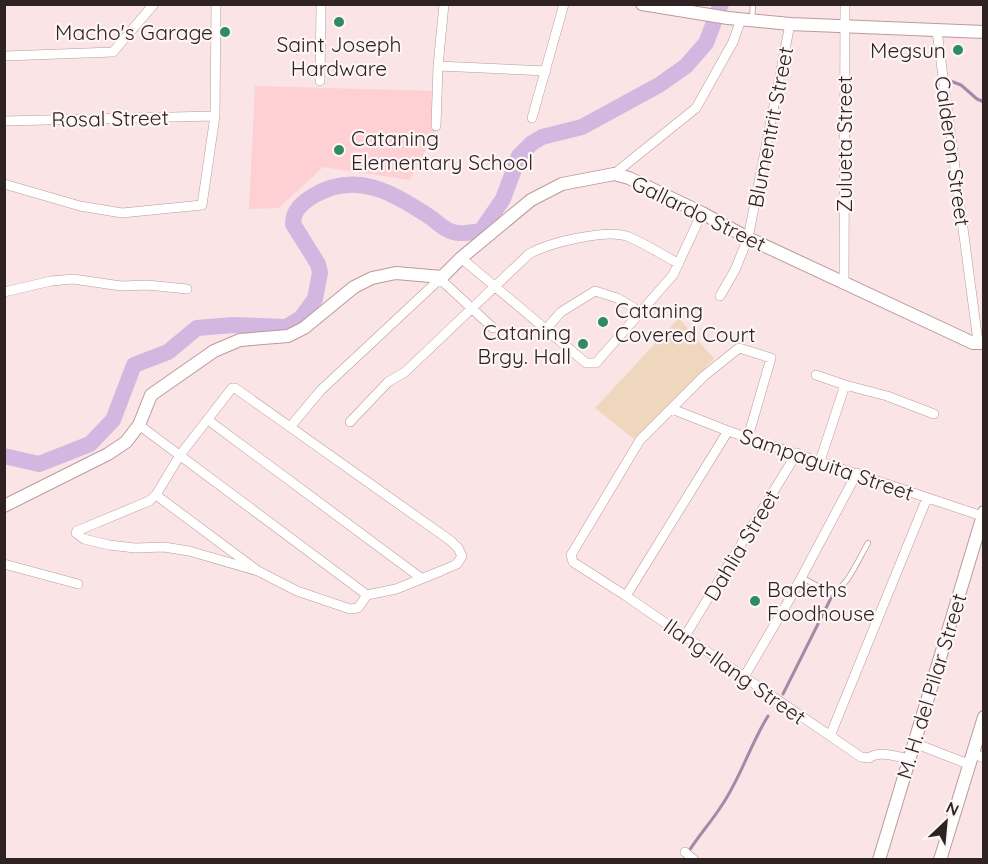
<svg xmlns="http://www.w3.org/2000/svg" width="988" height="864" font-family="Quicksand,sans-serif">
	<rect width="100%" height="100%" fill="#fae4e5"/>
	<path fill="#fed0d4" d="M255,86L436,91L435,132L410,180L323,167L279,208L249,209Z"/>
	<path fill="#eed7bc" d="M679,318L714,359L634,439L595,408Z"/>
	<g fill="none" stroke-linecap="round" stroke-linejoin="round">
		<path stroke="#a28aa8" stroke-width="3" d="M948,80L961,85L977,99L984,102
			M783,694L831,598
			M689,851C699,835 712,821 722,805C741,777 750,745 768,716
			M684,860L685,858"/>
		<path stroke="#d3b7e1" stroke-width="16" d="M4,456L39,464L90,444L113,420L134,365L168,352L197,328L233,325L286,327L301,318L315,299L320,273L318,264L293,224C293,210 302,203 313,196C356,170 393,193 430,217C437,222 444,230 453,232C462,235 472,232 481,231L503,199L519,156L532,143L542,137L582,127L659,85L686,66L706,43L721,4"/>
		<g stroke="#bc9a9c" stroke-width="6">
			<path id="service" d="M752,20L753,4
				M801,577L830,593C845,593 860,556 868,543"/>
		</g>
		<g stroke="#bc9a9c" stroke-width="10">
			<path id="minor" d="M937,31L978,342
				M5,56L113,52L154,4
				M438,66L546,71
				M320,81L321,4
				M532,118L564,4
				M4,121L215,116
				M436,126L438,66L444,4
				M614,174L696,108L733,42L741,19
				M4,184L80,206L122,213L202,205L215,116L216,4
				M461,258L586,363H596L673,275L702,213
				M440,279L493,328
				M844,283L845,4
				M4,292L51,281L73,279L121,286L147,285L187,289
				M720,296L735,270L748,238L790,24
				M547,328L561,312L595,291L617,298L641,312
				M816,375L845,385L887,396L934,414
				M672,409L728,431L982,516
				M208,420L421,578
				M350,422L388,382L405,372L529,254C548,243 608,228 629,237C646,244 662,255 678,263
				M139,425L367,595L396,589L441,571L457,564L462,556L458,548L451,541L235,388H232L180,455L156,495L258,571
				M290,427L321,390L442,277
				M748,437L771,358L739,348L704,376L640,440L571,555L573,562L626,596L861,757L869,758C879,750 897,757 909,759
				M820,461L845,385
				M156,495L149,501L77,531L76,533L84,539L109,545L135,548L164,547L189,551L258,571L297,591L350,609L358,608L367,595
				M4,564L78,584
				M626,596L728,431
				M685,636L797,453
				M744,677L792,595L857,473
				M830,736L927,498
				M914,743L968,764
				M972,753L984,758
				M685,852L694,860"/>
		</g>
		<g stroke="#bc9a9c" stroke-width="14">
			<path id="tertiary" d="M642,4L728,18L790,24L984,32
				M4,506L108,454L126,442L139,425L151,395L214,351L240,340L288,336L304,328L354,287L372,278L396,273L442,277L461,258L531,200L562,184L614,174L629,178L702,213L748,238L973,343H984
				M879,860L984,512
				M940,860L984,717"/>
		</g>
		<use href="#service" stroke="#fff" stroke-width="4.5"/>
		<use href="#minor" stroke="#fff" stroke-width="9"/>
		<use href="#tertiary" stroke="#fff" stroke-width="12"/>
	</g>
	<g fill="#318b61" stroke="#fdf5f6" stroke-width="2">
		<circle cx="339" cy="22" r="6"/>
		<circle cx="225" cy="32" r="6"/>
		<circle cx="958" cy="50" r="6"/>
		<circle cx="339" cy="150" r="6"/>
		<circle cx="603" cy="322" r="6"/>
		<circle cx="583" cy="344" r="6"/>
		<circle cx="755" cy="601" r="6"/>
	</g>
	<g text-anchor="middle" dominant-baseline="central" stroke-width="4.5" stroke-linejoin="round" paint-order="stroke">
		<g font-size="21" fill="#2f2223" stroke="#fdf5f6" text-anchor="end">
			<text x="213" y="32">Macho's Garage</text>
			<text x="339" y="44" text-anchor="middle">Saint Joseph<tspan x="339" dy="24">Hardware</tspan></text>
			<text x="946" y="50">Megsun</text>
			<text x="351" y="138" text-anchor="start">Cataning<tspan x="351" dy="24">Elementary School</tspan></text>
			<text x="615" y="310" text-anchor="start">Cataning<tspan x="615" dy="24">Covered Court</tspan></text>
			<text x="571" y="332">Cataning<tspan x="571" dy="24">Brgy. Hall</tspan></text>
			<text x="767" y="589" text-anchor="start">Badeths<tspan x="767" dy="24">Foodhouse</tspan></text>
		</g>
		<g font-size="21" fill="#2f2223" stroke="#fdf5f6">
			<text transform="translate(110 118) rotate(-1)">Rosal Street</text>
			<text transform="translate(770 127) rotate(-79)">Blumentrit Street</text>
			<text transform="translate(844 144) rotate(-90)">Zulueta Street</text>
			<text transform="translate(953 151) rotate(82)">Calderon Street</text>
			<text transform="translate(699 213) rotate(26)">Gallardo Street</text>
			<text transform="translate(827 464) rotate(19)">Sampaguita Street</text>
			<text transform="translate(741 545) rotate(-59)">Dahlia Street</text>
			<text transform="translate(735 671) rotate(35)">Ilang-Ilang Street</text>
			<text transform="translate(931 686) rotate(-73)">M. H. del Pilar Street</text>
		</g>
	</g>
	<rect width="988" height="864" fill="none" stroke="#2f2223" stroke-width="12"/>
	<g transform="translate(946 822) rotate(26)" stroke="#fdf5f6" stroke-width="4.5" paint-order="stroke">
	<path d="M0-4.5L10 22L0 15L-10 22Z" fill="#2f2223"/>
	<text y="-9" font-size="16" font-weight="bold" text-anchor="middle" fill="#2f2223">N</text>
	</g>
</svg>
